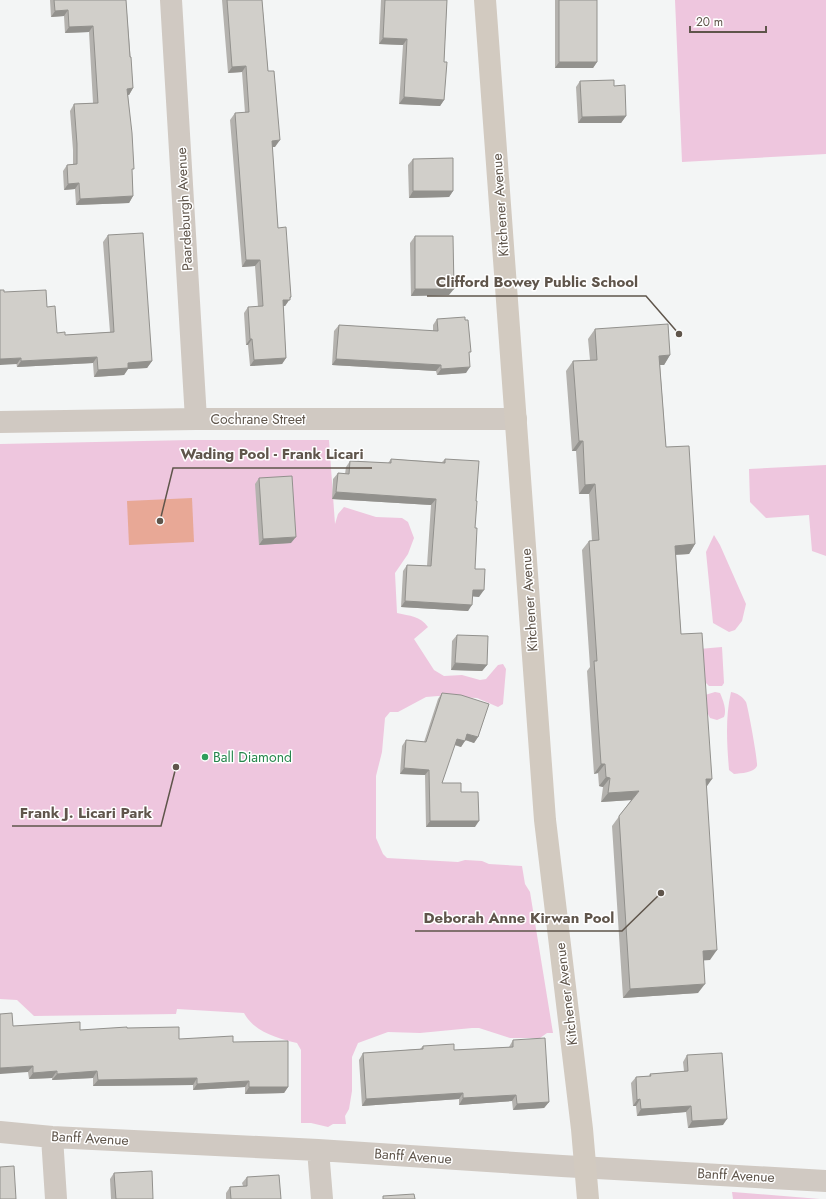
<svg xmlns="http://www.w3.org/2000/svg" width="826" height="1199" font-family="Jost,sans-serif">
	<rect width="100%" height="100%" fill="#f3f5f5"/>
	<path fill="#eec6de" d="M675,0H826V154L682,162Z
		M191,440H329L335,524L338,514L344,507L376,517L402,518L408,522L414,538L408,554L395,573L397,613C410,616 420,616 428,627L414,639L434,670L444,676L462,675L480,680L486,679L498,665L503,664L506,669L503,704L498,707L477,698L438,696L426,697L398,712H390L385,718L382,752L376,776V838L383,854L387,858L458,862L465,860L482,861L489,864L522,866L525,884L530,892L553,1033H547L540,1038H510L479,1028H472L420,1033L388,1032L358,1043L352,1057V1091L349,1109L345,1116L346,1124H333L328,1127L311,1123H301V1050L297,1043C278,1038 254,1032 244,1013L177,1009L176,1014L34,1016L17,1000L0,999V444Z
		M826,465V556L812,551L809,515L766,518L750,502L749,469Z
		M714,535L720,545L746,604L742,621L735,630L729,632L713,623L706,552Z
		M722,647L724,683L722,686H709L705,682L699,649Z
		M715,692L720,693C723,700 727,710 724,717L717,720L710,718L702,702L705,695Z
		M731,692C737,693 742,696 746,702C748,707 758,761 757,766C754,773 741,773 734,774L729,770C727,744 725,718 731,692Z
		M732,1192H733L820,1199H733Z"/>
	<path fill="#e8a896" d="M192,498L194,542L129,545L127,501Z"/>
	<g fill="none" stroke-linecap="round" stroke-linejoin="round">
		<path stroke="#d0c9c2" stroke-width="22" d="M171,0L196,419
			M0,422L196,419H516
			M0,1132L52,1137L318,1150L562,1166L826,1181
			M52,1137L56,1199
			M318,1150L322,1199"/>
		<path stroke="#d2cac0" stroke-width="22" d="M485,0L545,820L582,1129L588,1199"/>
	</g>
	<path fill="#b4b2ae" d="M50,0H126L133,88L129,95H128L133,196L129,203L76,205L75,189L64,190L63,171L67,165L73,164V150L70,111L74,104L93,103L89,32L65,33L64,16L51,17Z
		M222,0H262L268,71L275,147H272L278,228L290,299L285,306H283L286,358L282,364L250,366L248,345H246L244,313L248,307H258L255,266L242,267L230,120L235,113H245L242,72L228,73Z
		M381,0H447L444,62V100L440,106L399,104L403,45L379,44Z
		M555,0H597V62L593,68H555Z
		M580,81L614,86L626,116L621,123H578L576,87Z
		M413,159L453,191L449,197L409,198L408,165Z
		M108,235L152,361L147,368L128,369L124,375L94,377L93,363L17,367L4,292L47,307L57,333L65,335L110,332L103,242Z
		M415,236L449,295L411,296L410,243Z
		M437,319L469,354L466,373L437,375L436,371L332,365L334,331L339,325L433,331V325Z
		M595,329L670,355L664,365H660L666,447L695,544L689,554L676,555L681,634L706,787L710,960H704L698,993L623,998L612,826L631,800L601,802L603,787L599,786L598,773L594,774L587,671L590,667L582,550L589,541H592L589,494H579L576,451H572L566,371L573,361L590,360L588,339Z
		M391,459L442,462L445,459L476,501L475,528V569L479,597L473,596L468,611L401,607L403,571L407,565L427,566L431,505L332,499L333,479L338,473L345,474L346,467L350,461L388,463Z
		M259,478L291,543L259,545L255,484Z
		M457,635L487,665L482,671L451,670L452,641Z
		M442,693L478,737L474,743L465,740L461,747L454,745L442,783L461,792L475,827H426L425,775L400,774L402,746L406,740L424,742L438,699Z
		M13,1026L80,1030L127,1028L179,1039L233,1042L288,1087L284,1093L245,1094V1087L193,1090V1085L93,1086V1078L52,1080V1078L29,1079L28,1072Z
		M513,1040L549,1102L544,1108L513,1110L512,1101L459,1105V1099L362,1106L359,1060L363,1053L420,1049L423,1046L454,1050L509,1047Z
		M687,1055L723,1125L688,1128L686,1112L637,1116L636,1106H633L631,1083L636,1077L649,1076L650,1074L684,1071L683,1062Z
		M114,1173L153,1199H111L110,1179Z
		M247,1177L281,1199H226V1193L230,1187L243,1186L242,1183Z"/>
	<path fill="#92918d" d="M68,10L64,16L51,17L55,11Z
		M93,26L89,32L65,33L69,27Z
		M383,38L407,39L403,45L379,44Z
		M559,62H597L593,68H555Z
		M246,66L242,72L228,73L232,67Z
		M133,88L129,95H123L127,89Z
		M404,97L444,100L440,106L399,104Z
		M626,116L621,123H578L582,117Z
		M280,140L275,147H268L272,141Z
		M79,183L75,189L64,190L68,184Z
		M413,191H453L449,197L409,198Z
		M133,196L129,203L76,205L80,199Z
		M246,260H260L255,266L242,267Z
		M415,289H454L449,295L411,296Z
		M290,297H291L285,306H279L283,300Z
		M250,339H252L248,345H246Z
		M670,355L664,365H652L659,356Z
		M97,357L93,363L17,367L21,361Z
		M21,358L17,364L0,365V359Z
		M286,358L282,364L250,366L254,360Z
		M336,359L441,365L436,371L332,365Z
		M152,361L147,368L128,369L124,375L94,377L98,370L128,363Z
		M470,367L466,373L437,375L441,369Z
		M579,441H583L576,451H572Z
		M595,484L589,494H579L585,485Z
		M336,492L436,499L431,505L332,499Z
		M296,537L291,543L259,545L263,539Z
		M695,544L689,554L668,555L675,546Z
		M473,590H484L479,597L469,596Z
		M405,601L472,605L468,611L401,607Z
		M455,663L487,665L482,671L451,670Z
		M467,734L478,737L474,743L463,739Z
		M457,739L465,741L461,747L453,744Z
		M601,764H605L598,773L594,774Z
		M404,768L429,770L425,775L400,774Z
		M606,777L610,778L603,787L599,786Z
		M706,779H712L705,789Z
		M639,791L632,800L601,802L608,793Z
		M430,821H479L475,827H426Z
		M717,950L710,960L696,961L703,951Z
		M705,984L698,993L623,998L630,989Z
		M33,1066L28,1072L0,1074V1068Z
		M57,1071L52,1078L29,1079L33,1073Z
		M97,1071L93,1078L52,1080L57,1074Z
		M197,1078L193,1085L93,1086L98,1080Z
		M249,1081L245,1087L193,1090L197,1084Z
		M249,1087H288L284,1093L245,1094Z
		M463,1093L459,1099L362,1106L366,1099Z
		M516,1095L512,1101L459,1105L463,1098Z
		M640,1099L636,1106H633L637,1100Z
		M549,1102L544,1108L513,1110L517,1104Z
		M691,1106L686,1112L637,1116L641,1109Z
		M727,1119L723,1125L688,1128L692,1121Z"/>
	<path fill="#d1cfca" stroke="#92918d" d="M54,0H126L130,57H131L133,88L127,89L132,133L134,169H132L133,196L80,199L79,183L68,184L67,165L77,164V144L74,104L98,103L93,26L69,27L68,10L55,11Z
		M227,0H262L268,71H274L280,140L272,141L278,228L286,227L291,297H290V300H283L286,358L254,360L252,339H250L248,307L263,306L260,260H246L235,113L249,112L246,66L232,67Z
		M385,0H447L444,62H447L444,100L404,97L407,39L383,38Z
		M559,0H597V62H559Z
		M614,80V86L625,85L626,116L582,117L580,81Z
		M453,158V191H413V159Z
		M143,233L152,361L128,363V368L98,370L97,357L21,361V358L0,359V290H4V292L46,290L47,307L55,306L57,333L65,332V335L114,332L108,235Z
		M415,236H453L454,289H415Z
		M465,317V320H468L471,352H469L470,367L441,369V365L336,359L339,325L438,331L437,319Z
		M668,324L670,355L659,356L666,447L689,446L695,544L675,546L681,634L702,633L712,779H706L717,950L703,951L705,984L630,989L619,816L639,791L608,793L610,778L606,777L605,764H601L594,661H597L589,541L599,540L595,484L585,485L583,441H579L573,361L597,360L595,329Z
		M391,459L445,463V459L479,461L476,501H477L475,528H477L475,569H485L484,590H473L472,605L405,601L407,565L431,566L436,499L336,492L338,473L349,474L350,461L391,463Z
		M292,476L296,537L263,539L259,478Z
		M457,635L488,636L487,665L455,663Z
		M442,693L461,695L489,704L478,737L467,734L465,741L457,739L442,783H461V792H478L479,821H430L429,770L404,768L406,740L426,742Z
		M12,1013L13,1026L80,1022V1030L127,1027V1028L179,1027V1039L233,1036V1042L288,1041V1087H249V1081L197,1084V1078L98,1080L97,1071L57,1074V1071L33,1073V1066L0,1068V1014Z
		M545,1038L549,1102L517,1104L516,1095L463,1098V1093L366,1099L363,1053L423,1049V1046L454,1044V1050L513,1047V1040Z
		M722,1053L727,1119L692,1121L691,1106L641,1109L640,1099L637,1100L636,1077L651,1076L650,1074L688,1071L687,1055Z
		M14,1166L16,1199H0V1167Z
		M152,1171L153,1199H116L114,1173Z
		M279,1175L281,1199H231L230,1187L247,1186V1177Z
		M414,1194L415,1199H383V1196Z"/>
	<circle fill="#2e9e5b" stroke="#fff" stroke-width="1.5" cx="205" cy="757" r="4"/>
	<g text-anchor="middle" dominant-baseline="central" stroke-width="3" stroke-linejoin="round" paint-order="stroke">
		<g font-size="14" fill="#5f554b" stroke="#fff">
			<text transform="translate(500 205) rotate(-94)">Kitchener Avenue</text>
			<text transform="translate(184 209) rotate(-93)">Paardeburgh Avenue</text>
			<text x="258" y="419">Cochrane Street</text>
			<text transform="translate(529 600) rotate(-94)">Kitchener Avenue</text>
			<text transform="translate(566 994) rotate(-97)">Kitchener Avenue</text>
			<text transform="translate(90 1138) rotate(3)">Banff Avenue</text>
			<text transform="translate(413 1156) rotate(4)">Banff Avenue</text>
			<text transform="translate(736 1175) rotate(3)">Banff Avenue</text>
		</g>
		<g font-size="14" fill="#27864d" stroke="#fff" text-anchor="start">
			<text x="213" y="757">Ball Diamond</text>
		</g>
	</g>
	<path fill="none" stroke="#5f554b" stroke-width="1.5" d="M679 334L646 296H427M160 521L173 468H372M176 767L161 826H12M661 893L622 931H415"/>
	<g fill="#5f554b" stroke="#fff" stroke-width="1.5">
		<circle cx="679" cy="334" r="4"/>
		<circle cx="160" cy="521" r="4"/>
		<circle cx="176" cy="767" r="4"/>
		<circle cx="661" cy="893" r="4"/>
	</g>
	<g font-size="15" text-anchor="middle" font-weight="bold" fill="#5f554b" stroke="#fff" stroke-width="3" stroke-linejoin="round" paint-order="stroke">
		<text x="537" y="287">Clifford Bowey Public School</text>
		<text x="272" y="459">Wading Pool - Frank Licari</text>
		<text x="86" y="818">Frank J. Licari Park</text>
		<text x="519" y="923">Deborah Anne Kirwan Pool</text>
	</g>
	<path d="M690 26v6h76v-6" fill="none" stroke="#5f554b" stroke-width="2"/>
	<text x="696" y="26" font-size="12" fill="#5f554b" stroke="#ffffff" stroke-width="3" paint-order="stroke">20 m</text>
</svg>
